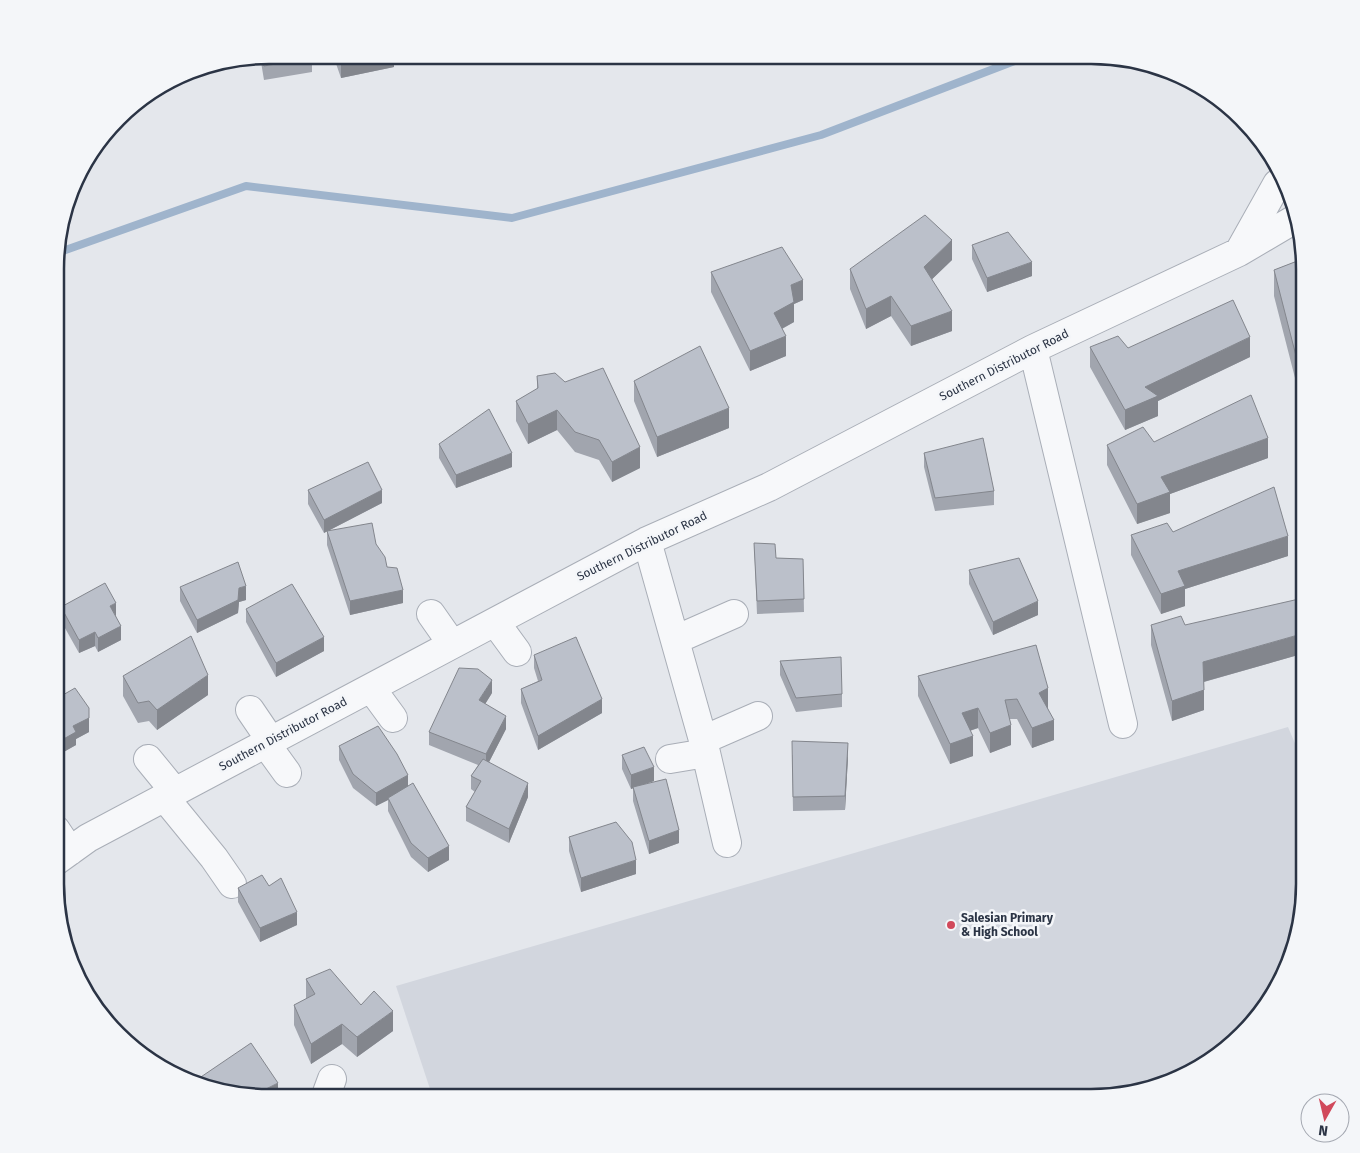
<svg xmlns="http://www.w3.org/2000/svg" width="1360" height="1153" font-family="'Fira Sans',sans-serif">
	<rect width="100%" height="100%" fill="#e4e7ec"/>
	<path fill="#d2d6de" d="M1288,727L1305,767V884L1289,966L1242,1036L1173,1082L1105,1098H433L396,986Z"/>
	<g fill="none" stroke-linecap="round" stroke-linejoin="round">
		<path stroke="#9fb4cc" stroke-width="8" d="M57,253L246,186L512,218L821,135L1030,55"/>
		<g stroke="#a9aeb7" stroke-width="30">
			<path id="minor" d="M1240,250L1277,184
				M1033,349L1123,724
				M647,541L703,740L727,843
				M431,614L452,644
				M495,622L517,652
				M675,640L734,614
				M371,688L393,718
				M250,710L271,741
				M703,740L758,716
				M266,744L287,773
				M148,759L175,792
				M670,759L706,753
				M165,798L214,858L232,884
				M56,830L70,851
				M56,861L88,838L647,541L769,487L1033,349L1239,252L1295,219
				M325,1098L332,1079"/>
		</g>
		<use href="#minor" stroke="#f7f8fa" stroke-width="28"/>
	</g>
	<path fill="#a1a5ae" d="M269,55L312,58V72L264,80L260,56Z
		M333,55H394V67L341,78Z
		M972,245L1032,276L987,292L972,259Z
		M1305,258V417L1274,296V270Z
		M952,260L932,279L952,331L911,346L891,316L866,329L850,289V269Z
		M711,272L803,300L794,304V322L782,329L786,356L750,371L711,292Z
		M1090,347L1128,348L1250,357L1158,401V416L1125,430L1090,367Z
		M537,376L640,468L612,482L599,460L575,452L557,430L528,444L516,421V401L537,389Z
		M634,381L729,428L657,457L634,401Z
		M1154,442L1268,458L1170,494V513L1137,524L1107,465V445Z
		M439,444L512,467L456,488L439,458Z
		M924,453L994,491V505L935,511L924,467Z
		M308,490L382,503L328,531L376,544L403,603L350,615L327,545V531L324,533L308,504Z
		M1173,532L1288,556L1185,589V606L1161,614L1131,555V535Z
		M754,543L776,558L803,559L804,612L757,614Z
		M969,570L1038,615L993,635L969,584Z
		M180,587L246,600L239,602L238,613L197,633L180,601Z
		M61,607L116,616L121,640L98,652L95,646L79,653L61,621Z
		M246,609L324,651L276,677L246,622Z
		M1151,625H1185L1305,653L1204,682V710L1172,721L1151,645Z
		M1036,645L1054,740L1032,748L1017,719H1010L1011,745L990,753L978,728L970,731L973,756L950,764L918,696V676Z
		M534,655L602,713L538,750L521,703V689L538,681L534,668Z
		M780,661L842,694V707L796,712L780,675Z
		M123,676L208,695L157,730L149,721L138,723L123,696Z
		M492,693L485,704L506,729L489,762L528,797L509,843L466,821V807L475,792L471,789V776L478,765L429,745V732Z
		M56,699L89,732L76,739V745L60,754L56,749Z
		M339,746L408,786L449,860L428,872L411,857L388,811V800L376,806L353,788L339,760Z
		M622,755L654,781L638,786L679,843L649,854L633,801V788L631,789L622,769Z
		M792,755L848,757L845,810L793,811Z
		M569,837L636,874L581,892L569,851Z
		M269,886L297,925L260,942L238,902V888Z
		M306,979L361,1005L393,1031L357,1057L342,1044L311,1064L294,1025V1005L306,999Z"/>
	<path fill="#83868d" d="M386,55H394V67L341,78V64Z
		M952,240V260L924,287V267Z
		M1032,262V276L987,292V278Z
		M803,280V300L794,304V322L774,333V313L791,285Z
		M891,296V316L866,329V309Z
		M952,311V331L911,346V326Z
		M786,336V356L750,371V351Z
		M1250,337V357L1158,401V416L1125,430V410L1145,387Z
		M729,408V428L657,457V437Z
		M557,410V430L528,444V424Z
		M1268,438V458L1170,494V513L1137,524V504L1161,477Z
		M640,447V468L612,482V462Z
		M512,453V467L456,488V475Z
		M382,490V503L324,533V520Z
		M1288,536V556L1185,589V606L1161,614V594L1178,571Z
		M246,586V600L239,602L238,613L197,633V620L239,588Z
		M403,590V603L350,615V601Z
		M1038,601V615L993,635V622Z
		M116,603V617L110,606Z
		M121,626V640L98,652V638Z
		M95,632V646L79,653V640Z
		M1305,633V653L1203,682V662Z
		M324,637V651L276,677V663Z
		M208,675V695L157,730V710Z
		M492,680V693L479,714V700Z
		M1048,688V708L1039,713V693Z
		M1204,690V710L1172,721V701Z
		M602,699V713L538,750V736Z
		M89,708V732L76,739V745L60,754V741Z
		M978,708V728L962,733V713Z
		M506,716V729L486,768V754Z
		M1054,720V740L1032,748V728Z
		M1011,725V745L990,753V733Z
		M973,736V756L950,764V744Z
		M848,743V757L845,810V796Z
		M654,767V781L631,789V775Z
		M408,775V789L388,798V800L376,806V793Z
		M528,783V797L509,843V829Z
		M679,830V843L649,854V841Z
		M449,846V860L428,872V858Z
		M636,860V874L581,892V878Z
		M297,912V925L260,942V928Z
		M393,1011V1031L357,1057V1037Z
		M342,1024V1044L311,1064V1044Z
		M278,1083V1098H269L254,1095Z"/>
	<path fill="#bbc0ca" stroke="#83868d" d="M269,55H312V58L264,66L262,56Z
		M337,55H386L341,64Z
		M925,215L952,240L924,267L952,311L911,326L891,296L866,309L850,269Z
		M1008,232L1032,262L987,278L972,245Z
		M782,247L803,280L791,285L794,302L774,313L786,336L750,351L711,272Z
		M1305,258V391L1274,270Z
		M1233,300L1250,337L1145,387L1158,396L1125,410L1090,347L1118,336L1128,348Z
		M700,346L729,408L657,437L634,381Z
		M603,368L640,447L612,462L599,440L575,432L557,410L528,424L516,401L538,388L537,376L555,373L565,382Z
		M1251,395L1268,438L1161,477L1170,492L1137,504L1107,445L1143,427L1154,442Z
		M489,409L512,453L456,475L439,444Z
		M983,438L994,491L935,498L924,453Z
		M368,462L382,490L324,520L308,490Z
		M1274,487L1288,536L1178,571L1185,586L1161,594L1131,535L1167,523L1173,532Z
		M372,523L376,544L385,557L387,567L397,568L403,590L350,601L327,531Z
		M754,543L775,544L776,558L803,559L804,599L757,601Z
		M1019,558L1038,601L993,622L969,570Z
		M238,562L246,586L239,588L238,600L197,620L180,587Z
		M105,583L116,603L110,606L121,626L98,638L95,632L79,640L61,607Z
		M292,584L324,637L276,663L246,609Z
		M1299,599L1305,611V633L1203,662L1204,690L1172,701L1151,625L1181,616L1185,625Z
		M191,636L208,675L157,710L149,701L138,703L123,676Z
		M576,637L602,699L538,736L521,689L542,680L534,655Z
		M1036,645L1048,688L1039,693L1054,720L1032,728L1017,699L1005,700L1011,725L990,733L978,708L962,713L973,736L950,744L918,676Z
		M841,657L842,694L796,698L780,661Z
		M459,668L478,669L492,680L479,700L506,716L486,754L429,732Z
		M75,688L89,708V718L73,726L76,732L60,741L56,735V699Z
		M378,726L397,754L408,775L376,793L353,774L339,746Z
		M792,741L848,743L845,796L793,797Z
		M644,747L654,767L631,775L622,755Z
		M483,759L528,783L509,829L466,807L481,781L471,776Z
		M666,779L679,830L649,841L633,787Z
		M413,783L449,846L428,858L411,843L388,798Z
		M616,822L632,842L636,860L581,878L569,837Z
		M262,875L269,886L281,878L297,912L260,928L238,888Z
		M330,969L361,1005L374,991L393,1011L357,1037L342,1024L311,1044L294,1005L315,994L306,979Z
		M251,1043L278,1083L254,1095L192,1083Z"/>
	<circle fill="#d1495b" stroke="#f4f6f9" stroke-width="2" cx="951" cy="925" r="5"/>
	<g text-anchor="middle" dominant-baseline="central" stroke-width="5" stroke-linejoin="round" paint-order="stroke">
		<g font-size="12" fill="#2b3445" stroke="#f4f6f9">
			<text transform="translate(1004 365) rotate(-27)">Southern Distributor Road</text>
			<text transform="translate(642 546) rotate(-26)">Southern Distributor Road</text>
			<text transform="translate(283 734) rotate(-28)">Southern Distributor Road</text>
		</g>
		<g font-size="12" font-weight="bold" fill="#2b3445" stroke="#f4f6f9" text-anchor="start">
			<text x="961" y="918">Salesian Primary<tspan x="961" dy="14">&amp; High School</tspan></text>
		</g>
	</g>
	<path d="M0 0H1360V1153H0ZM269 64H1091A205 205 0 0 1 1296 269V884A205 205 0 0 1 1091 1089H269A205 205 0 0 1 64 884V269A205 205 0 0 1 269 64Z" fill="#f4f6f9" fill-rule="evenodd"/>
	<path fill="none" stroke="#2b3445" stroke-width="2.5" d="M269 64H1091A205 205 0 0 1 1296 269V884A205 205 0 0 1 1091 1089H269A205 205 0 0 1 64 884V269A205 205 0 0 1 269 64Z"/>
	<g transform="translate(1325 1118) rotate(188)"><circle r="24" fill="#f4f6f9" stroke="#a4a8b1"/>
	<path d="M0-4L9 19L0 12L-9 19Z" fill="#d1495b"/>
	<text y="-8" font-size="14" font-weight="bold" text-anchor="middle" fill="#2b3445">N</text>
	</g>
</svg>
